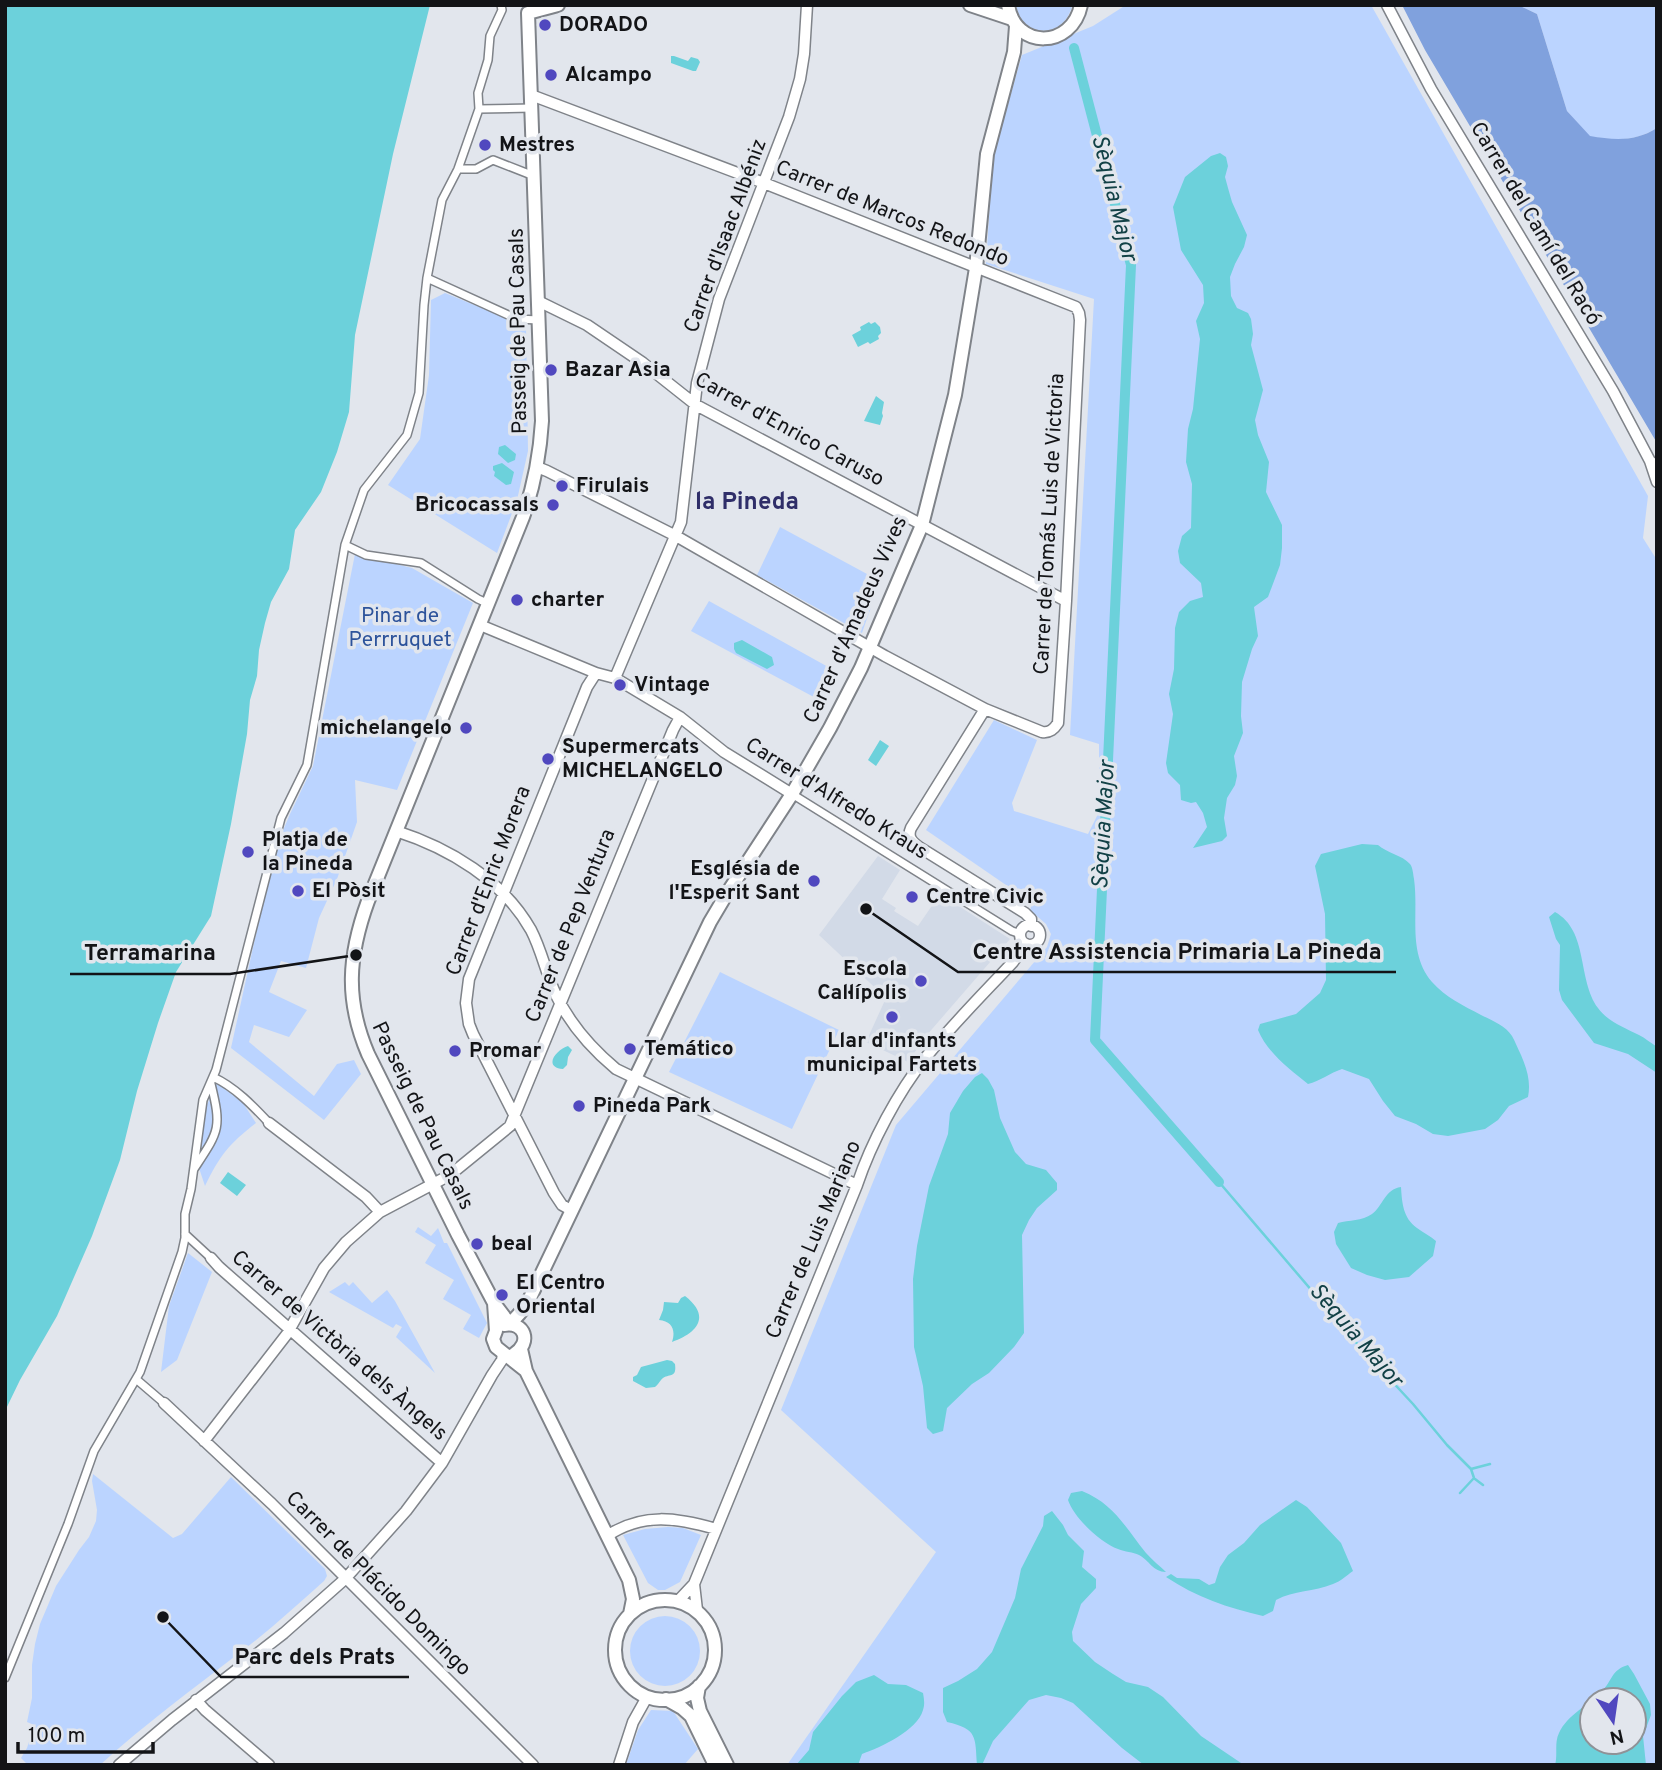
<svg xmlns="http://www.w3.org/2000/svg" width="1662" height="1770" font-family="Overpass,sans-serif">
	<rect width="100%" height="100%" fill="#e2e6ed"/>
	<path fill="#d2dae7" d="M878,856L900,870L882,899L896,908L894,911L918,926L940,894L1010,939L926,1036L908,1062L866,1042L886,998L819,935Z"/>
	<path fill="#bbd4ff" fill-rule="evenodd" d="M1016,5H1072V6C1064,39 1022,39 1016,5Z
		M1126,5H1371L1648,496L1643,538L1655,557H1657V1765H787L936,1552L781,1410L896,1125L1047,947L1051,934L1046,924L1030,910L1032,903L926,830L994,720L1037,740L1012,803L1014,811L1088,834L1099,812V744L1070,735L1094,299L986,264L993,156L1022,55L1093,26ZM1592,1700H1634V1742H1592Z
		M1518,5H1657V128C1635,142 1615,140 1590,137L1567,111L1537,14Z
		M445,293L526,326L528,451L517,500L497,553L388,485L420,439L429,375L431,300Z
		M780,527L880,581L862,633L757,575Z
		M355,554L412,568L473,603L397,790L355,780L357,822L337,879L319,918L306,968L281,961L269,992L307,1010L289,1037L254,1025L249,1042L314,1096L337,1064L354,1060L361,1074L324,1120L231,1048L274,852L290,814L313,766Z
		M709,601L839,673L825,703L691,631Z
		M720,972L839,1030L792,1129L669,1072Z
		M217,1083L243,1103L256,1123C229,1144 220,1155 205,1186L198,1165L204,1111Z
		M418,1227L431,1236L438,1228L444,1243H447L487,1323L479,1338L463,1329L471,1315L443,1299L454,1280L425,1263L436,1245L415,1232Z
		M188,1253L212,1272L177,1360L161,1372L169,1306Z
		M345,1282L349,1286L353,1282L372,1303L387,1290L395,1301L435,1373L396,1337L402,1327L396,1324L393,1328L329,1292Z
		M93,1474L173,1538L182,1534L231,1477L325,1569L327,1576L324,1581C297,1605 271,1629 242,1651C194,1688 145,1724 100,1765H28L21,1758L27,1748L34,1725L27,1722L32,1698V1665L35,1644L40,1624L56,1586L79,1550L89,1537L96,1521L97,1510L92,1481Z
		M668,1527L683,1528L701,1535L680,1582L665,1590H658L648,1583L623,1535L645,1529Z
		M630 1651a35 35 0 1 1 70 0a35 35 0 1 1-70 0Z
		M651,1710L673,1711L698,1749L684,1765H626L638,1730Z"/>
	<path fill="#80a1dd" d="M1402,5H1518L1537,14L1567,111L1590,136C1614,140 1635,142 1657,128V443L1425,50Z"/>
	<path fill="#6cd1db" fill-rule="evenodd" d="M5,5H430L393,154L355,335L349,412L337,452L321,492L295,530L289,569L271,602L265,623L259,650L257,676L250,700L247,734L231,824L211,916L176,972L158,1023L137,1091L120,1160L92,1236L57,1316L20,1380L5,1411Z
		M671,56H674L688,61L691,57L698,59L700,62L696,71H693L671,63Z
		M1220,153L1226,157L1228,166L1225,177L1228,188L1232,202L1247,235L1244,247L1235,264L1230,277L1231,296L1237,308L1248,313L1251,319L1253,334L1251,345L1263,390L1255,420L1258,435L1269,462L1266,492L1282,525V548L1280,565L1268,597L1254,607L1258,636L1252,649L1242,682L1241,716L1243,733L1234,756L1237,776L1235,785L1227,798L1224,818L1227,836L1222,841L1193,848L1207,827L1203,813L1196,802L1191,803L1181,800L1180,785L1168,773L1166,763L1173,714L1169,694L1174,669L1175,628L1179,612L1190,601L1203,597L1201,583L1180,563L1178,551L1182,536L1191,528L1192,484L1186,462L1188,429L1193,409L1200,339L1196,321L1204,303L1203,285L1181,250L1173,207L1185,177L1211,156Z
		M869,322L871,324L875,322L880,327L881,333L878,336L879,339L870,344L868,342L858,347L852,335L861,330L860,327Z
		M876,396L884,402L882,413L883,416L880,425L864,421Z
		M505,445L516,454L515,460L508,463L498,454L499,447Z
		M502,463L514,472L511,484L506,485L494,476L495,472L493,470V466Z
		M742,640L772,657L774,665L767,669L736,653L734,649V643Z
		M880,740L889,746L876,766L868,760Z
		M1362,844L1378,845C1387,853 1402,855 1410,864C1413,868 1413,874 1414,879C1419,914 1407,953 1432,982C1445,997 1464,1006 1481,1015C1491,1020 1506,1026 1512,1036C1515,1041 1518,1049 1521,1055C1527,1069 1531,1082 1528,1097L1509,1106L1498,1120L1485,1129L1448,1136L1433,1134L1416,1124L1395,1116L1383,1101L1369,1079L1342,1069C1330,1073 1320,1081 1308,1084C1289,1069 1267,1052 1258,1030L1260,1024L1296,1014L1320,993L1326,980L1325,914L1315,866L1321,854Z
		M1555,912C1589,931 1577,979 1598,1008C1607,1021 1625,1028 1639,1035C1645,1038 1651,1043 1657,1047V1073L1628,1054L1594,1043L1562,1000L1559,990L1560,945L1556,939L1549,917Z
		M568,1046L572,1050L568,1057L567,1065L563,1069C542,1067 557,1049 568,1046Z
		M982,1073L988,1079L994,1090L1000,1118L1015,1152L1026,1164L1046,1170L1057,1183V1190L1037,1208L1029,1220L1022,1235L1024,1333L1014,1347L989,1373L972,1384L947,1408L943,1431L933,1434L927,1428L923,1386L914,1347L913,1279L917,1246L929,1186L948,1134L950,1113L963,1091L975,1077Z
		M228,1172L246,1185L237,1196L220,1183Z
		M1401,1187C1402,1203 1403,1218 1417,1228C1424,1233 1430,1236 1436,1241L1433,1256L1409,1277L1385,1280L1367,1275L1351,1268L1336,1244L1334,1232L1338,1223C1349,1220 1362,1221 1372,1214C1383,1206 1385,1189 1401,1187Z
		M685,1296C711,1316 698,1333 672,1342C676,1330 672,1321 659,1320L663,1310L664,1302L678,1303L681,1298Z
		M667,1360L672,1361L675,1364C677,1380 668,1372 661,1380C659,1382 658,1385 655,1387L646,1388L633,1381V1377L637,1375L641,1367Z
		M1082,1491C1114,1504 1125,1527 1146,1553C1152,1560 1160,1566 1166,1572C1153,1572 1149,1560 1139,1555C1133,1552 1125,1552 1118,1549C1101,1543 1074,1518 1068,1500L1071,1493Z
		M1296,1500L1307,1507L1341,1543L1353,1571C1346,1576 1341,1581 1333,1584C1314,1592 1294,1590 1276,1600L1273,1611L1263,1616C1228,1608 1196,1597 1166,1577L1171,1574L1177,1578L1199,1579L1209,1585L1215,1583L1220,1567L1228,1555L1244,1543L1260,1525Z
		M1052,1511L1063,1525L1068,1535L1084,1551L1082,1567L1096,1579V1588L1081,1604L1072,1632L1073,1641L1095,1662L1113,1674L1126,1682L1148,1687L1163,1697L1201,1736L1244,1765H1144L1122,1748L1073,1703L1061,1698L1046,1695L1029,1700L993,1741L982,1765H977C975,1737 978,1729 947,1722L943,1712V1688L958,1681L977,1669L992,1652L1015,1598L1021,1569L1043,1526L1044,1516Z
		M1628,1665L1634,1674L1650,1704L1651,1715L1643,1736L1646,1765H1555C1558,1754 1554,1743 1559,1733C1567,1715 1589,1705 1602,1691C1613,1680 1611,1670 1628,1665ZM1592,1700H1634V1742H1592Z
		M874,1675L888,1684L906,1685L923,1693C924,1699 925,1704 923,1710C917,1731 881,1747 862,1754L858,1765H796L809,1750L813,1732L842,1696L856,1682Z"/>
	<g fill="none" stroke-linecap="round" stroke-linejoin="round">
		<path stroke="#6cd1db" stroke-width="2.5" d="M1219,1182L1360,1347L1413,1404L1447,1445L1471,1469L1474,1478L1460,1493
			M1471,1469L1490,1464
			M1475,1479L1483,1485"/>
		<path stroke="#6cd1db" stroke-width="10" d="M1074,48L1131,265L1095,1040L1219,1182"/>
		<g stroke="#7f8389" stroke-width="10">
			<path id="pedestrian" d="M479,109L532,108
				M458,169H476L493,160L534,176
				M427,278L517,319L539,320
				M345,545L366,555L421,563L478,599L489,604
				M792,794L1012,931L1021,934
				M213,1077C235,1087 253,1106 269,1123
				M194,1169C219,1131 222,1129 211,1084
				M185,1234L211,1258
				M136,1379L164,1403
				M5,1678L68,1524L94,1451L140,1372L182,1252L185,1238V1214L191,1189L203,1100L216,1070L281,818L307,765L345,545L364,490L407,435L419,393L424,305L427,278L442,200L458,169L479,109L478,93L488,60L490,36L502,10L501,5"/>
		</g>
		<g stroke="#7f8389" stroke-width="13">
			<path id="minor" d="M1387,5L1431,89L1613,391L1650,461
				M531,95L764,183L1076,307L1079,313L1080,320L1066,601L1058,723C1054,729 1050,733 1042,732L985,709L885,656L676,536L547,471L537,467
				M538,301L587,325L643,363L696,405L1066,601
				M1657,466L1650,461L1657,482
				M480,625L596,673L615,678L680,717L724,752L792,794
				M615,678L681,522L697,383L719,299L789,117L800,79L804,54L807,5
				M985,709L911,828C907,837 912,842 919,847L1025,913L1031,919V926
				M396,831C449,848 503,880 531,930C542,951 546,974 556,995C570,1024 592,1049 616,1069L857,1185
				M1020 935a10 10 0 1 1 20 0a10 10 0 1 1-20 0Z
				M269,1123L366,1197L380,1212
				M571,1210L562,1205L554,1193L473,1034L469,1024L466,1003L469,979L587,687L596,673
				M211,1258L219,1267L442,1463
				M164,1403L272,1504L533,1765
				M204,1441L287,1334L324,1268L346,1242L380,1212L450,1175L510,1126L673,730L680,717
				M607,1536C643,1512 677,1518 716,1529
				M694,1584L857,1185C871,1143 898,1092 926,1057C953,1024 984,993 1013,962L1026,944
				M678,1601L694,1584L697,1610
				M196,1700L205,1710L269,1765
				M119,1765L172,1720L284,1633L345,1579L406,1511L442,1463L492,1375L502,1360L503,1354
				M619,1765L633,1722L647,1697"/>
		</g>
		<g stroke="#7f8389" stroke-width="16">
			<path id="tertiary" d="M970,5L1012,19
				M1008,5C1015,50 1072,49 1081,5
				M494,1303L496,1331L493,1339L496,1347L525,1370
				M508,1324L506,1319L494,1303L458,1235L368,1054C345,1000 348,956 368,901L523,517C534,486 540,454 542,421L528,13L558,5
				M510,1324L520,1313L528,1302L710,922L726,895L792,794L830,728L861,668L922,525L955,395L976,268L987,154L1014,52L1016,26
				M504,1325C525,1321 532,1343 514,1354
				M521,1349L526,1371L629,1580L633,1599L630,1614
				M615 1650a50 50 0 1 1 100 0a50 50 0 1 1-100 0Z
				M699,1686L697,1698L700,1711L727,1765
				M666,1699L682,1708L691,1716L715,1765"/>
		</g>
		<use href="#pedestrian" stroke="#fff" stroke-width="7"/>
		<use href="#minor" stroke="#fff" stroke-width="10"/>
		<use href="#tertiary" stroke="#fff" stroke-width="12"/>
	</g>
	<g fill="#5048bf" stroke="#e2e6ed" stroke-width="2.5">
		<circle cx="545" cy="25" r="7"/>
		<circle cx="551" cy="75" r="7"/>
		<circle cx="485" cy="145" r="7"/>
		<circle cx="551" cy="370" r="7"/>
		<circle cx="562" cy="486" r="7"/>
		<circle cx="553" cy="505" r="7"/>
		<circle cx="517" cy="600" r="7"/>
		<circle cx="620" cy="685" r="7"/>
		<circle cx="466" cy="728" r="7"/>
		<circle cx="548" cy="759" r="7"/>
		<circle cx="248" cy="852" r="7"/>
		<circle cx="814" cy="881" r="7"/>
		<circle cx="298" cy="891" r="7"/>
		<circle cx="912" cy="897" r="7"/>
		<circle cx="921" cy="981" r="7"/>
		<circle cx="892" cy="1017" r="7"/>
		<circle cx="630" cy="1049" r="7"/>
		<circle cx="455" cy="1051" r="7"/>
		<circle cx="579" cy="1106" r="7"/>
		<circle cx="477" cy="1244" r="7"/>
		<circle cx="502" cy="1295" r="7"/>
	</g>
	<g text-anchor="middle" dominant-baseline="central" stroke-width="7" stroke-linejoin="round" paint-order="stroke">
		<g font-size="21" font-weight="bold" fill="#131417" stroke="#e2e6ed" text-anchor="start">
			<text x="559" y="25">DORADO</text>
			<text x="565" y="75">Alcampo</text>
			<text x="499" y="145">Mestres</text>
			<text x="565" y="370">Bazar Asia</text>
			<text x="576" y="486">Firulais</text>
			<text x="539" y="505" text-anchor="end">Bricocassals</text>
			<text x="531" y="600">charter</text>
			<text x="634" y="685">Vintage</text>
			<text x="452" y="728" text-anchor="end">michelangelo</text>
			<text x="562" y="747">Supermercats<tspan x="562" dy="24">MICHELANGELO</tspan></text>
			<text x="262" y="840">Platja de<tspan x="262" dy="24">la Pineda</tspan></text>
			<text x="800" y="869" text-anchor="end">Església de<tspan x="800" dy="24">l'Esperit Sant</tspan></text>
			<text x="312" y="891">El Pòsit</text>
			<text x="926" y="897">Centre Civic</text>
			<text x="907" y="969" text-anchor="end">Escola<tspan x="907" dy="24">Cal·lípolis</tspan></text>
			<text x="892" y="1041" text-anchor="middle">Llar d'infants<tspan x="892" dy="24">municipal Fartets</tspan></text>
			<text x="644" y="1049">Temático</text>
			<text x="469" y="1051">Promar</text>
			<text x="593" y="1106">Pineda Park</text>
			<text x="491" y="1244">beal</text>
			<text x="516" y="1283">El Centro<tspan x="516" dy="24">Oriental</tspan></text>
		</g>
		<g font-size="21" fill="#131417" stroke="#e2e6ed">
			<text transform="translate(892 214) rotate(22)">Carrer de Marcos Redondo</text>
			<text transform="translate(1535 224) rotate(59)">Carrer del Camí del Racó</text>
			<text transform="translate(726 236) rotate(-70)">Carrer d'Isaac Albéniz</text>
			<text transform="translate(519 331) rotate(-91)">Passeig de Pau Casals</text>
			<text transform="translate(789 430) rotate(29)">Carrer d'Enrico Caruso</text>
			<text transform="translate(1050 524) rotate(-87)">Carrer de Tomás Luis de Victoria</text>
			<text transform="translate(856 620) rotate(-66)">Carrer d'Amadeus Vives</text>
			<text transform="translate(836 799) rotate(32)">Carrer d'Alfredo Kraus</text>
			<text transform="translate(489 881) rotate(-69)">Carrer d'Enric Morera</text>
			<text transform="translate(571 926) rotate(-68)">Carrer de Pep Ventura</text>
			<text transform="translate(422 1116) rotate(64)">Passeig de Pau Casals</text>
			<text transform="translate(814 1240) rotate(-67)">Carrer de Luis Mariano</text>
			<text transform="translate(339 1346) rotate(41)">Carrer de Victòria dels Àngels</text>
			<text transform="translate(378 1584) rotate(45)">Carrer de Plácido Domingo</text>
		</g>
		<g font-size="21" fill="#2d539b" stroke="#e2e6ed">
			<text x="400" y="616">Pinar de<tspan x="400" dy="24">Perrruquet</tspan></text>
		</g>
		<g font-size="23" font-style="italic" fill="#124146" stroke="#e2e6ed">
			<text transform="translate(1113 198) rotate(76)">Sèquia Major</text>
			<text transform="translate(1105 825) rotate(-87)">Sèquia Major</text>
			<text transform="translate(1355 1336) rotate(49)">Sèquia Major</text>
		</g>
		<g font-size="24" font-weight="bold" fill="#2f2e69" stroke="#e2e6ed">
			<text x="747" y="503">la Pineda</text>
		</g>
	</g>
	<path fill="none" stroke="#131417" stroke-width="2.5" d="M866 909L958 972H1396M356 955L230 974H70M163 1617L221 1677H409"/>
	<g fill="#131417" stroke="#e2e6ed" stroke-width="2.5">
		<circle cx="866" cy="909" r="7"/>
		<circle cx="356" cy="955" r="7"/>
		<circle cx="163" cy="1617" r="7"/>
	</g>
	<g font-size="23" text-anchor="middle" font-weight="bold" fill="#131417" stroke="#e2e6ed" stroke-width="7" stroke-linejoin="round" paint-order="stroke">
		<text x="1177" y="959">Centre Assistencia Primaria La Pineda</text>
		<text x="150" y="960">Terramarina</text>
		<text x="315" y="1664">Parc dels Prats</text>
	</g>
	<rect width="1662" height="1770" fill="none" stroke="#131417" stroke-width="14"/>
	<g transform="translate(1613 1721) rotate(167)"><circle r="33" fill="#e2e6ed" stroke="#8f9297" stroke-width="2"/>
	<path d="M0-5L12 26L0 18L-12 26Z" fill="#5048bf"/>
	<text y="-10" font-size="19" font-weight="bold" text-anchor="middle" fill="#131417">N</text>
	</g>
	<path d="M18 1742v10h135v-10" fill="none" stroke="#131417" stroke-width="3.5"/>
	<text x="28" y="1742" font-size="21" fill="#131417" stroke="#e2e6ed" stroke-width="5" paint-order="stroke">100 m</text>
</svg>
